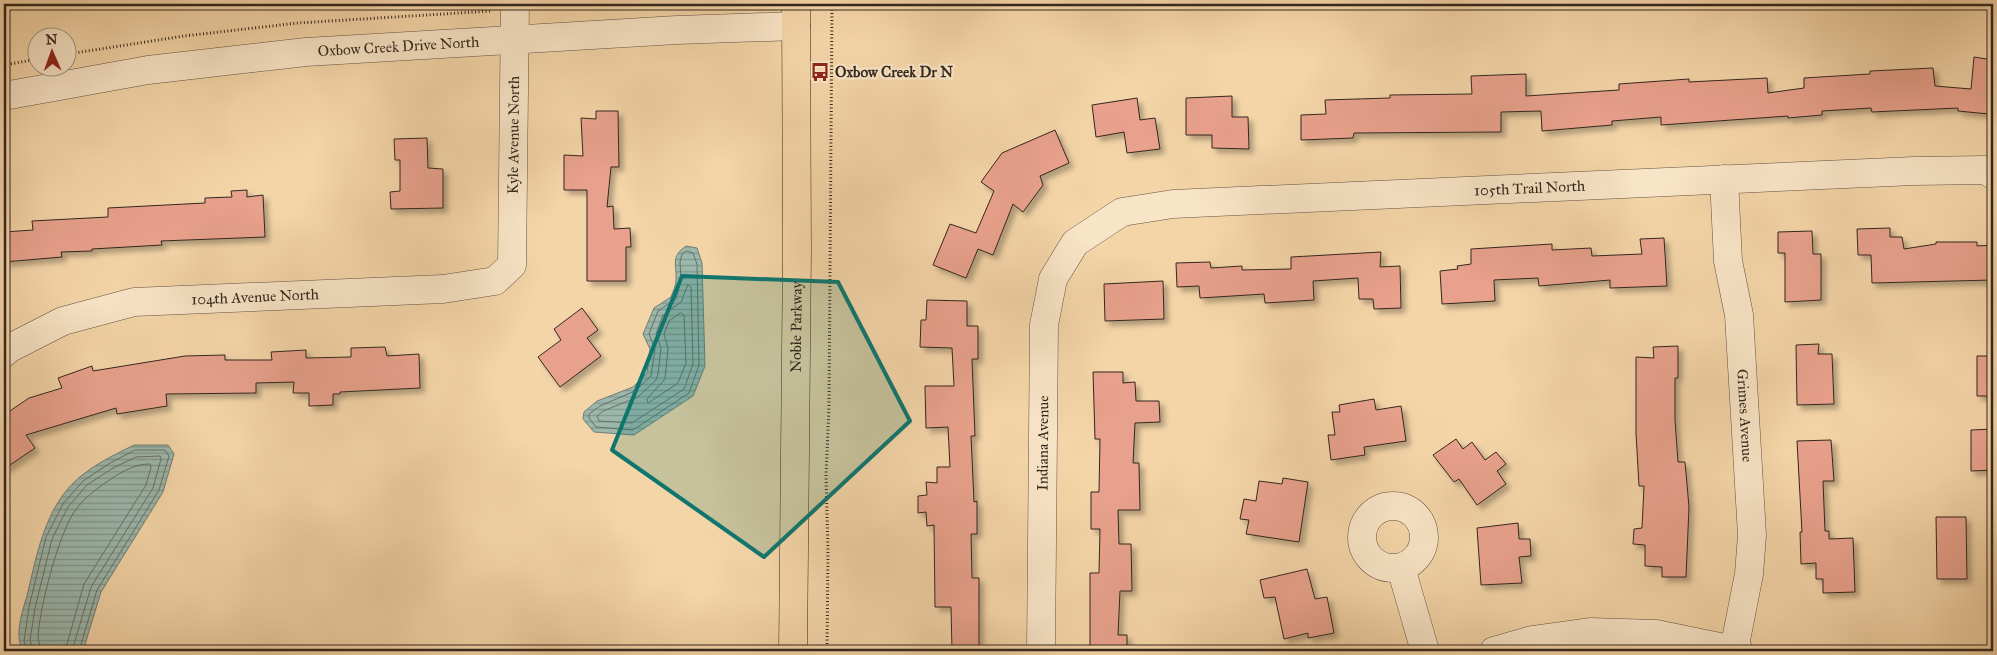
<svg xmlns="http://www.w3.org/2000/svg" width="1997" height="655" font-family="'IM FELL Great Primer',serif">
	<defs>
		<pattern id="water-rules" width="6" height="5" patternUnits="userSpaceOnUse" patternTransform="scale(1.25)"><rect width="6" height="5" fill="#9cb8ad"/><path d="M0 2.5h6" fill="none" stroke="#80968c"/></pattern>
		<filter id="shadow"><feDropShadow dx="4.5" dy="4.5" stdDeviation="2.5" flood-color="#0004"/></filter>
	</defs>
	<rect width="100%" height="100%" fill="#f4d5a8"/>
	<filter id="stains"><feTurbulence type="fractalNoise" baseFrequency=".004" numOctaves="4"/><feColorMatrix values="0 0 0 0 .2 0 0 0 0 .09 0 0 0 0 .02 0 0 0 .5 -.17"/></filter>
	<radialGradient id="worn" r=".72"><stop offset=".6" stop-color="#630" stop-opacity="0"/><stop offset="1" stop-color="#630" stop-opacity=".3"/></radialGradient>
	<path fill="url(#water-rules)" stroke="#727e74" d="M686,246L697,248L702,263L705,366L693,396L634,435L594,432L583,419L584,412L597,401L633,387L647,373L650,349L643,334L654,308L671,297C673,291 676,286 676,280C677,264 670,257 686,246Z
		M134,445H168L174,454L163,492L101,592L83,651H23C14,636 22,612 27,596C37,554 45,505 81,476C97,463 116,454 134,445Z"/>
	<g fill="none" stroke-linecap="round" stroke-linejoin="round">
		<path stroke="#687066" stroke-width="1" d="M687,251L693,253L697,264L699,365L689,393L633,430L596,427L589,418V414L600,406L635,391L651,376L655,349L649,334L658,311L676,299L681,281L680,262L682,254Z
			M688,285L691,287L693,364L684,389L632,423L599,421L597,416L603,411L638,397L656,380L658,374L661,348L656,334L663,315L681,302Z
			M681,313L684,315L686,363L678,383L648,403L647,399L665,379L668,348L664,334L669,321Z
			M27,651L24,641L29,607L46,537L63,504L83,481L110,463L135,450H165L169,456L159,490L97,590L79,651
			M33,651L30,640L35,608L52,539L68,507L87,485L113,468L136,457L160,456L161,459L153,488L91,587L72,651
			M41,651C41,646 38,641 38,636C40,606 58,537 74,512C84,498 97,488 111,479C123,471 135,464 150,464L151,467L146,485L84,584L65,651"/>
	</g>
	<path fill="#e8a18c" stroke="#33271e" filter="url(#shadow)" d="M1974,57L1993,60V105L1991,104L1989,114L1958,111V108L1872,112L1871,108L1822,111V115L1788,118V116L1661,125V117L1612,121V125L1542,131L1541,111L1501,112V132L1354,133L1353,138L1301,140V115L1326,114L1325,100L1390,98V95L1472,94L1471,76L1526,74V96L1619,90V84L1689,79V82L1767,78L1768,93L1804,88V78L1870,74V71L1933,68L1935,86L1971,89Z
		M1232,96V117H1248L1249,149L1212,148V135H1186V98Z
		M1137,98L1140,120L1155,118L1160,149L1127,153L1124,132L1096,137L1092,105Z
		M596,111H618L619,167H611L607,207L613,206L614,229L630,228L631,247H626V281H587V190H564V155L583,156L581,118L596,119Z
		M1055,130L1069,163L1040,176L1043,185L1023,212L1013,204L993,255L978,249L966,278L933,265L950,224L976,233L994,191L981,182L1002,153Z
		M427,138L428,168L443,169V208L391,209L390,192L400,191V160H395L394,139Z
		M247,190V197L263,195L265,237L161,241L162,245L92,249V251L61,252L62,257L4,262V232L33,230L32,221L108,217V208L205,203V198L232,197L231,191Z
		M1890,228V237H1902L1904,249L1936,244V242H1977V246L1993,245V280L1872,283L1871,255H1858L1857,229Z
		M1812,231L1813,254H1821V300L1785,302V253H1778V232Z
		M1664,238L1667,286L1610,288V280L1539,286L1538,278L1494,280L1495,301L1442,304L1440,271L1458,269L1457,266L1471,264V249L1552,244V250L1591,248L1592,256L1642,254L1640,239Z
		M1381,252L1380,267L1400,266L1401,308L1374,309L1373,299H1359L1358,278L1313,281L1314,300L1265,303L1264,294L1200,298L1199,286L1177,287L1176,263L1210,262L1211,268L1242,266V270L1291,269V257Z
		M1163,281L1164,319L1105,321L1104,284Z
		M927,300L967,301V326H978V359H972L975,436H971L974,502L977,501V534H971L972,578H979V651H952L951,607H935L934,525L927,526L926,512L918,513V496L927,495L926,482L937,483V467H950L948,427L926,428L925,386H954L952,348L920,347L921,320H926Z
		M582,308L598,330L587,338L601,356L560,387L538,357L561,340L554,329Z
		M1819,344L1818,354H1832L1834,404L1797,405L1796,345Z
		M1678,346V378H1675V420L1678,462H1685L1689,507L1686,577H1662V567L1645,566V545L1633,544L1634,529L1642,528L1644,486H1639L1636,433V357L1654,358L1653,347Z
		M385,347L387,356L419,354L420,388L340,392V394H333V405L309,406V393H293L294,382L256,383V393L166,394L167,406L117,414L116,408L26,435L35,448L4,469V415L29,398L62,388L58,378L92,366L93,371L185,356L225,355V360H272L271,352L306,350V358L351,357V348Z
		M1977,356H1993V396H1977Z
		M1093,372H1123V383L1135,382L1136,401H1159L1160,422L1135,423L1133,463H1139L1140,510H1118L1119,544H1131L1132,591H1120L1118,635H1127V651H1090V573H1099L1100,529H1091V492H1099L1100,439H1095Z
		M1374,399L1376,410L1401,406L1406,441L1364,447L1365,455L1331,460L1328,435H1335L1332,412H1340L1339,405Z
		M1993,429V470L1971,471V430Z
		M1456,439L1463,449L1472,442L1485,460L1496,452L1506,464L1497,471L1506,484L1477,505L1459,479L1454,482L1433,455Z
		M1831,440L1834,481H1823L1825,531H1829V539L1853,538L1855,592L1823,593V579H1816V563L1801,564L1800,532H1802L1797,441Z
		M1283,478L1308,482L1299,542L1246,534L1249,520L1240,519L1244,499L1256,501L1259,481L1282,484Z
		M1936,517H1966L1967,579H1937Z
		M1518,523L1519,539H1530L1531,556L1519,557L1522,583L1481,585L1477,528Z
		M1307,569L1315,599L1327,597L1334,633L1308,638V633L1284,639L1275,597L1264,598L1260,580Z"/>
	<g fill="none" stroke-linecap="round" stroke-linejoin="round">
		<g stroke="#635240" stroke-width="29">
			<g id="minor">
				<path id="s1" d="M4,96L148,70L306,52L677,30L796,26"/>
				<path id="s2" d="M1724,179L1728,261L1739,315L1752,535L1749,574L1734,650"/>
				<path id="s3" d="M4,353L10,348L63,321L134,302L443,289L495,281L512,265L515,4"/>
				<circle cx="1393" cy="537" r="31"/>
				<path d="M1401,568L1425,651"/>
				<path id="s4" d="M1041,651L1044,325L1053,279L1075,243L1122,212L1173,204L1914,171L1986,170L1993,175"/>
				<path d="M1494,651L1532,640L1590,632L1656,634L1739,651"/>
			</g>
		</g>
		<g stroke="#33271e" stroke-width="29">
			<g id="major">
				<path id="s5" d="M793,651L797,252L796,4"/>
			</g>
		</g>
		<path stroke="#33271e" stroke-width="3" stroke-dasharray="1 2.5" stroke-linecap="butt" d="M68,54L184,36L298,23L491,11
			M4,65L38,59
			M827,651L828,551L826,475L829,407L832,4"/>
		<use href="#minor" stroke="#f8e4c6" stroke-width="28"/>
		<use href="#major" stroke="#f4d5a8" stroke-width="28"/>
	</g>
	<path fill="#0f766e" fill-opacity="0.2" stroke="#0f766e" stroke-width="4" stroke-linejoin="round" d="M682,276L838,282L910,421L764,557L612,450Z"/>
	<defs>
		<g id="bus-bare" transform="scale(1.5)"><path d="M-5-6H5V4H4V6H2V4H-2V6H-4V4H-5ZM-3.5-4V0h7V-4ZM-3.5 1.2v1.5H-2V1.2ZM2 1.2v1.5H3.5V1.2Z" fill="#8f2418" stroke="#f8e4c6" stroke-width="2.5" paint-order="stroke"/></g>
	</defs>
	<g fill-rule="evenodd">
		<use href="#bus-bare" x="820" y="72"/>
	</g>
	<g text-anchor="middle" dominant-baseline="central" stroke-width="4.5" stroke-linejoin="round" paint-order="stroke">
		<g font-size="15" fill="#33271e" stroke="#f8e4c6">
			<text stroke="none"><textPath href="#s1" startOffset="398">Oxbow Creek Drive North</textPath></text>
			<text stroke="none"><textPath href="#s3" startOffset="656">Kyle Avenue North</textPath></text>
			<text stroke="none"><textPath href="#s4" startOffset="880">105th Trail North</textPath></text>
			<text stroke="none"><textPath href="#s3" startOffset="262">104th Avenue North</textPath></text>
			<text stroke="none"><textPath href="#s5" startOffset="324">Noble Parkway</textPath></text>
			<text stroke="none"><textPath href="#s2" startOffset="238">Grimes Avenue</textPath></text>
			<text stroke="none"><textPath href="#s4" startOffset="208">Indiana Avenue</textPath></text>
		</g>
		<g font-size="15" font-weight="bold" fill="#33271e" stroke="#f8e4c6" text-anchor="start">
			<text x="835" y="72">Oxbow Creek Dr N</text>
		</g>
	</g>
	<rect width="1997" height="655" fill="none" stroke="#f4d5a8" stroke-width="20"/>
	<rect x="5" y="5" width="1987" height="645" fill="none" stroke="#33271e" stroke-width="2.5"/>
	<rect x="10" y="10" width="1977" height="635" fill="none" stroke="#33271e"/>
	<g transform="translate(52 52) rotate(358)"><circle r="24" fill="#f8e4c6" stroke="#a99883"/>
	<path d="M0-4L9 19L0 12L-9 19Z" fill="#8f2418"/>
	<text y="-8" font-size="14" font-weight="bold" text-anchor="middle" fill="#33271e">N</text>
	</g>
	<rect width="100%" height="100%" filter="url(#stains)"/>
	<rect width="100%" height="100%" fill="url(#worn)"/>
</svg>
